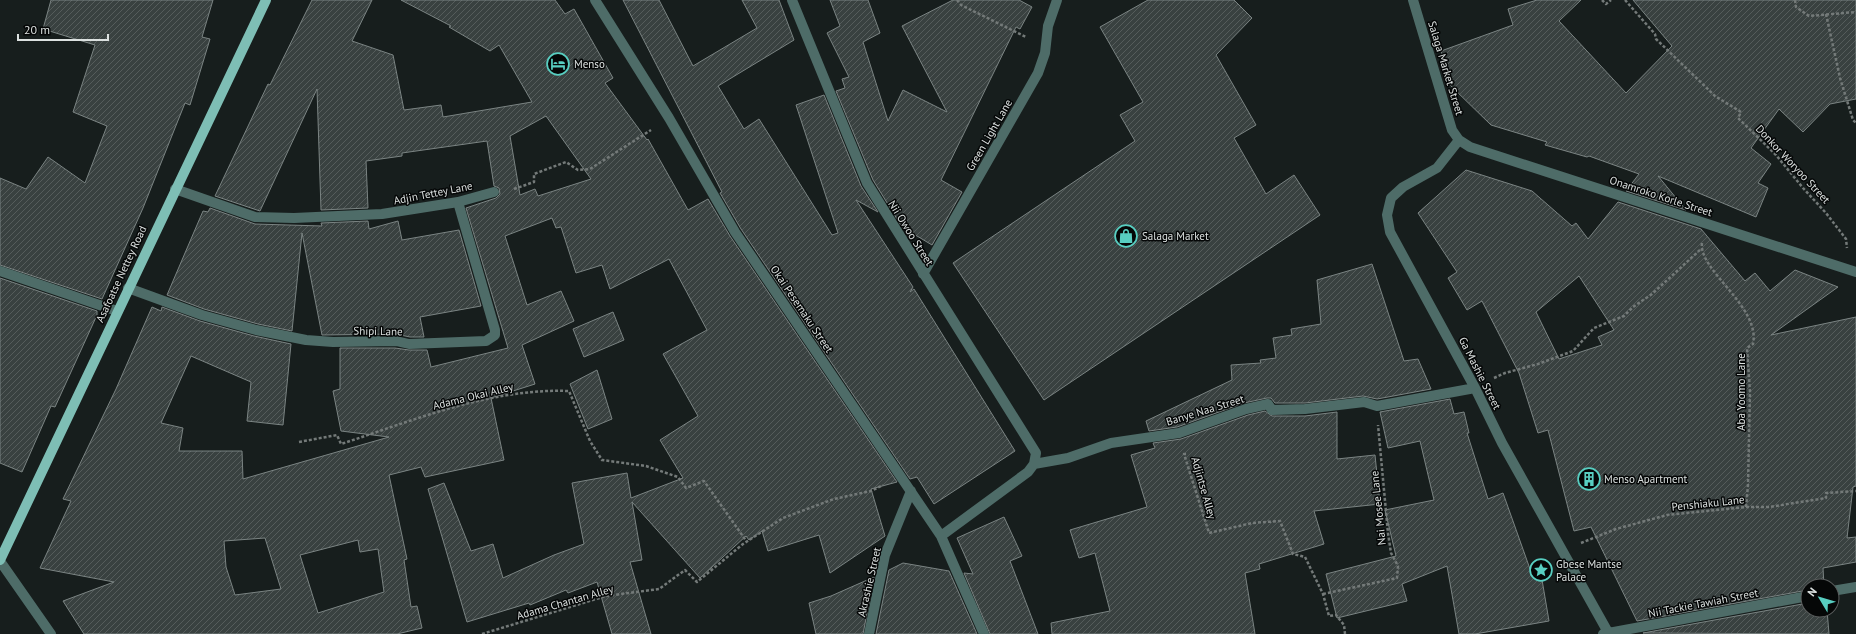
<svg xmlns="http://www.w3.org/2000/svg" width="1856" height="634" font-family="'PT Sans',sans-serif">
	<defs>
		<pattern id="building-hatch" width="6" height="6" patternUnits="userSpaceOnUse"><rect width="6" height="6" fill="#394140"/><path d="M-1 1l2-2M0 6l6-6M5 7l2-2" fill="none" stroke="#555c5b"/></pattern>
	</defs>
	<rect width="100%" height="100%" fill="#171e1d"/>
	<path fill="url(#building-hatch)" stroke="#7b8483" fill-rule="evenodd" d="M51,0H213L202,37L210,39L190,105L185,103L143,208L102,299L0,265V178L26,189L48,157L85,183L107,126L73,112L95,45L43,29Z
		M312,0H372L352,41L393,55L404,110L441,105L443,117L532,102L499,45L490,51L449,27L451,26L401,0H555L565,14L574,9L613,78L605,83L647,140L648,139L688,210L708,199L730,236L897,482L871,489L885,536L830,573L819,535L768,551L762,531L749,540L746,536L700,578L632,502L642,560L630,562L651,634H612L597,582L568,593L566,590L530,605L529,603L467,622L428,489L444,483L471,551L493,544L503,578L554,555L584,544L572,483L627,473L631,498L683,478L660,440L698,416L663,354L707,330L669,259L610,289L602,265L576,273L561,227L556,228L552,218L505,236L527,305L561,291L574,321L522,345L535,384L491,398L504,460L425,477L421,467L389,475L407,559L404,560L411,607L417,606L422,628L397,634H84L63,601L114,582L40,568L71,501L63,499L116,389L152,307L161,311L162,307L200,321L254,336L291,344L283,425L247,421L251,382L191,356L161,423L183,428L179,451H242L243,479L389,437L341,431L333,391L340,389V348H395L409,350H427L431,367L508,348L466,208L496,198L500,194L499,188L494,186L487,141L402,153V156L366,161L368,208L321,210L317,89L260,211L215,196L268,84L270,85ZM546,116L591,179L538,196L535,189L520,195L510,136ZM265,538L281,589L235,595L226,567L224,541ZM358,540L360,552L378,549L384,592L318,613L300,555Z
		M623,0H659L693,66L757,28L742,0H779L794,40L718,86L744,129L759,119L832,235L838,233L796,105L824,95L861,186L878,212L856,200L913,287L910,292L914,289L1015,451L934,504L917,477L910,479L741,229L720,193L722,192Z
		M830,0H868L880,33L863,42L888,121L903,90L947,112L902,26L953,0H1019L1032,7L1020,29L1016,27L941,180L962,192L932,245L902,227L873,180L836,91L845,88L842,79L849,77L827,33L840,26Z
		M1148,0H1234L1252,18L1216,55L1256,125L1234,138L1266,194L1294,175L1320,215L1044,400L953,263L1135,141L1120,115L1143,102L1100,27Z
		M1537,0H1581L1559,21L1626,93L1672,46L1633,0H1856V99L1830,104L1803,132L1779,109L1751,148L1771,164L1758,183L1768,188L1756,217L1658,176L1686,210L1626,191L1639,174L1589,156L1587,157L1545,145L1547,142L1491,125L1451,86L1441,51L1513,25L1508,9Z
		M1466,170L1532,191L1572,226L1576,223L1588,239L1618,202L1701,229L1745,281L1755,273L1770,291L1795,270L1838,287L1771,335L1856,317V486L1853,487L1847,538L1856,537V562L1823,568L1824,586H1808V590L1637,621L1591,527L1574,531L1548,430L1538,433L1519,373L1482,301L1467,310L1448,278L1457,272L1418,213ZM1579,276L1614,330L1598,337L1602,345L1559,359L1536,312Z
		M210,208L255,224L322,226L321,223L368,221L369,229L398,221L402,240L459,230L481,306L420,317L424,337H410L396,334L322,335L302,233L292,331L258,324L204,309L167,295L203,211L208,212Z
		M1372,264L1404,361L1418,359L1431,389L1377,399L1363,396L1305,403H1275L1271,398H1267L1244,403L1177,427L1149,431L1146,421L1232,380L1231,365L1261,363L1260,360L1276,358L1273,338L1292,335L1291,329L1321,324L1317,280Z
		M0,278L97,311V315L55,407L51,406L22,472L0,463Z
		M613,312L624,340L584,357L573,329Z
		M597,370L612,419L588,429L570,384Z
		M1450,399L1454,414L1464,412L1469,433H1467L1488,499L1503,493L1530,569L1540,568L1549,621L1475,634H1459L1447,566L1402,584L1407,601L1337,618L1326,574L1396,556L1385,510L1434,500L1420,441L1388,448L1380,412Z
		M1265,411L1272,416H1305L1337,412V459L1375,455L1380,504L1314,511L1324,544L1259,564L1260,569L1245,573L1255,634H1052L1051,623L1110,611L1095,553L1079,558L1070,530L1147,507L1131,455L1155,448L1153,443L1181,439L1248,415Z
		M1004,517L1022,556L1010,561L1038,634H990L964,573L973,574L957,538Z
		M903,563L949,571L977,634H876L889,570Z
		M874,577L863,634H816L809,603L831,596Z
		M1808,603V610H1827L1829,634L1643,633Z"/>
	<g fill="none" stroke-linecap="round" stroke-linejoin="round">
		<path stroke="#747a79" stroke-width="2.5" stroke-dasharray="3 2" stroke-linecap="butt" d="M957,0L961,5L1026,37
			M1602,0L1606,4L1611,0
			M1625,0L1655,34L1656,39L1715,96L1741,112L1738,118L1776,155L1803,188L1826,213L1846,239L1847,248
			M1795,0L1796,7L1809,16L1856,12
			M1826,14L1840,78L1853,120L1856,123
			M514,189L534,182V174L566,162L578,170L590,169L651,130
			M1702,243C1698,270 1761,307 1753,344L1747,348L1750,392L1748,485L1746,507
			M1494,378L1505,373L1538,364L1573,351L1594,328L1624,316L1633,307L1652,294L1701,249
			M299,442L337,435L341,444C415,420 490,388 569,391L590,441L602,460L646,466L678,477L686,488L704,481L747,542
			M1186,454H1184L1209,533L1252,523L1280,521L1293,554L1305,557L1323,594L1329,616L1336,615L1344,625L1345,634
			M1581,543L1616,529L1667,515L1746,507H1769L1826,498V493L1856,491
			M1323,594L1397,578L1398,566L1391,553L1388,533L1378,425
			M482,634L606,596L659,589L685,570L697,582L743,544L783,518L834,499L871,491L883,485"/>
		<path stroke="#4e6c68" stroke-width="10" d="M595,0L669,118L735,232L941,536L984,634
			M792,0L867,183L1036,453L1034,464
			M1413,0L1452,130L1459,140L1470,147L1856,272
			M1459,140L1437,168L1403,187L1391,198L1387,215L1390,232L1475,388L1502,443L1609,634
			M175,189L255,217L294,218L382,214L458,202L494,192
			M0,271L117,311
			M923,274L1038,73L1045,53L1048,26L1057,0
			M128,288L202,315L256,330L306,340L333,342L396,341L409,344L486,341L495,335V330L458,202
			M941,536L1028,472L1034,464L1068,458L1111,443L1179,433L1246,409L1268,404L1272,410L1305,409L1364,402L1377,406L1475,388
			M0,561L51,634
			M1832,591L1856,587
			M869,634L885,555L911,491
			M1603,634L1808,596"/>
		<path stroke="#7ebeb5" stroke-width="10" d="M0,560L266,0"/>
	</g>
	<defs>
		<g id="hotel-ring" transform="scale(1.15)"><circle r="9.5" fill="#050707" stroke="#58cec1" stroke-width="1.5"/><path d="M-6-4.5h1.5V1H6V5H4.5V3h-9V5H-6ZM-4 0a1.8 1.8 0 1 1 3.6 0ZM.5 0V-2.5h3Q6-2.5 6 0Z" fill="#58cec1"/></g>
		<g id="shop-ring" transform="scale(1.15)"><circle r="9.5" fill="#050707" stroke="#58cec1" stroke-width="1.5"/><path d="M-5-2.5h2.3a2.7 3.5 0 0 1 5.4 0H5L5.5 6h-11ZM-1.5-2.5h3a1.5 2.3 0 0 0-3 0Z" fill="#58cec1"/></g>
		<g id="building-ring" transform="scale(1.15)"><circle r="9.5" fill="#050707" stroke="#58cec1" stroke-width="1.5"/><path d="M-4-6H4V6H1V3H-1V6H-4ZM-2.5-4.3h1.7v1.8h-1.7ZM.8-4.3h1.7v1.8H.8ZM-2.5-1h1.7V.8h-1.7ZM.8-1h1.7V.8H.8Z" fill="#58cec1"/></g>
		<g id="sight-ring" transform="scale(1.15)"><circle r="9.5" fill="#050707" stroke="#58cec1" stroke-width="1.5"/><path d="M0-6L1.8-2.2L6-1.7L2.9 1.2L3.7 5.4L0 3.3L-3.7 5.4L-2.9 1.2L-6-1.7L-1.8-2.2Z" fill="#58cec1"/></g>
	</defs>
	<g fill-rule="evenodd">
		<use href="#hotel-ring" x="558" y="64"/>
		<use href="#shop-ring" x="1126" y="236"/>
		<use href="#building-ring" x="1589" y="479"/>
		<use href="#sight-ring" x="1541" y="570"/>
	</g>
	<g text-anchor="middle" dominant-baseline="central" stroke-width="3" stroke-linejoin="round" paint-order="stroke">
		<g font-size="11" fill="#dce1e0" stroke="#050707" text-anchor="start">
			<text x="574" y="64">Menso</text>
			<text x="1142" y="236">Salaga Market</text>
			<text x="1604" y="479">Menso Apartment</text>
			<text x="1556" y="564">Gbese Mantse<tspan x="1556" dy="13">Palace</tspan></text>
		</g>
		<g font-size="11" fill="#dce1e0" stroke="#050707">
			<text transform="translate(1446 68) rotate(73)">Salaga Market Street</text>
			<text transform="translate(989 135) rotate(-60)">Green Light Lane</text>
			<text transform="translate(1793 164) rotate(47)">Donkor Woryoo Street</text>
			<text transform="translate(433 193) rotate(-11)">Adjin Tettey Lane</text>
			<text transform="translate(1661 196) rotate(18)">Onamroko Korle Street</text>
			<text transform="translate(911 233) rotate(58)">Nii Owoo Street</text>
			<text transform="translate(121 274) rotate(-65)">Asafoatse Nettey Road</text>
			<text transform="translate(802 309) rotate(56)">Okai Pesemaku Street</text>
			<text transform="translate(378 331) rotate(1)">Shipi Lane</text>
			<text transform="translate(1480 373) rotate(63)">Ga Mashie Street</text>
			<text transform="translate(1741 392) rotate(-90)">Aba Yoomo Lane</text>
			<text transform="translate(473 396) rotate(-14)">Adama Okai Alley</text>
			<text transform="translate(1205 410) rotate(-17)">Banye Naa Street</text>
			<text transform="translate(1204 488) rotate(74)">Adjintse Alley</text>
			<text transform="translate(1708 503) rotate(-6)">Penshiaku Lane</text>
			<text transform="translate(1378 508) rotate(-96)">Nai Mosee Lane</text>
			<text transform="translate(869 582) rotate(-77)">Akrashie Street</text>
			<text transform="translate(565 602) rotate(-16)">Adama Chantan Alley</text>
			<text transform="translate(1703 603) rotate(-11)">Nii Tackie Tawiah Street</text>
		</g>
	</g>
	<g transform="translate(1820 598) rotate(308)"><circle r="19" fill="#050707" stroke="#5b5e5e"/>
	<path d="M0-3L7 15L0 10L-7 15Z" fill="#58cec1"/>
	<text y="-6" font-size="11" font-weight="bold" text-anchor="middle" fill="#dce1e0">N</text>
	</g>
	<path d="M18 34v6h90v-6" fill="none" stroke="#dce1e0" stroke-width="2"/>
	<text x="24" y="34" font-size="12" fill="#dce1e0" stroke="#050707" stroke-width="3" paint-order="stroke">20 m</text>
</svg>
